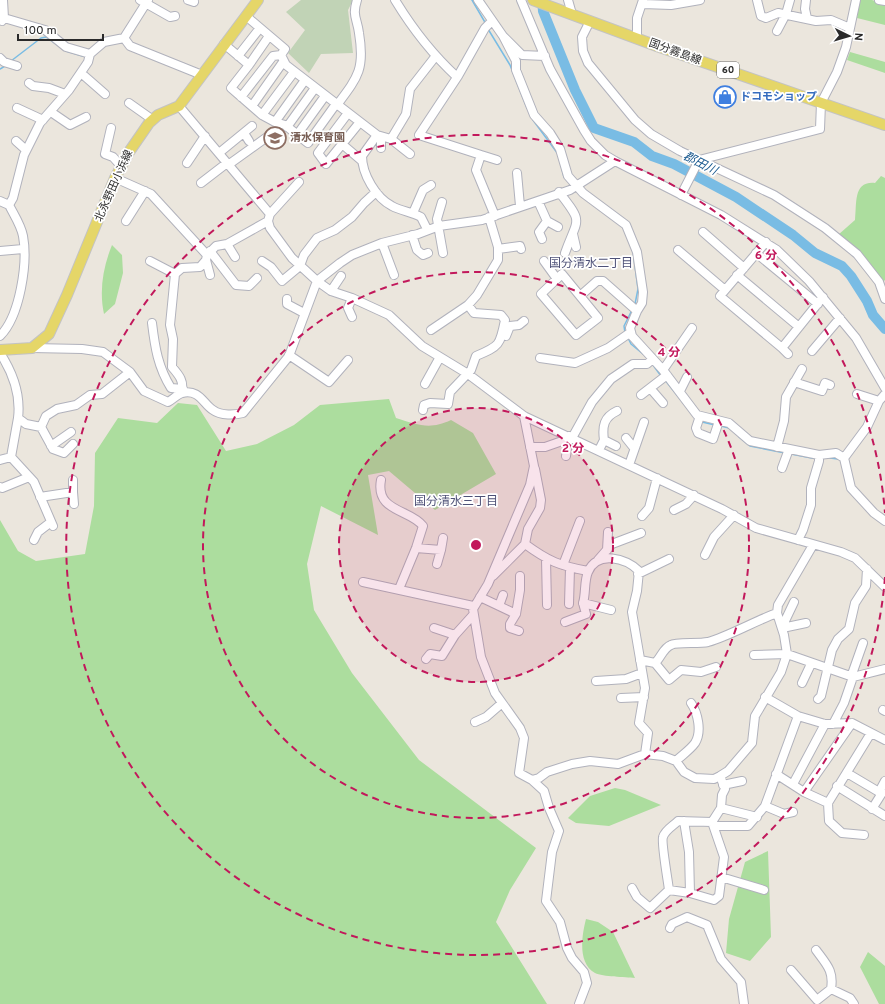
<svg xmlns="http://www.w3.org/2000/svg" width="885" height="1004" font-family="Overpass,'Noto Sans JP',sans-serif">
	<rect width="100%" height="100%" fill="#ebe6dd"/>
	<path fill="#acdd9e" d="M860,0H872L885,5V25L857,18Z
		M850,52L885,62V73L847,60Z
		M881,176L885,178V280L883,282L838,235L855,220C857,203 853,181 875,183Z
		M112,245L122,255L123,273L115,304L104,314C99,291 103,267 112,245Z
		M389,399L396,418C418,425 430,430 451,420L473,433L496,474L435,510L389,471L368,475L378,535L321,506L307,564L314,610L352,673L419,760L536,848L510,890L496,922L547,1004H0V520L18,551L36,561L85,554L94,506L95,453L118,418L157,423L178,403L197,405L226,451L257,444L294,425L320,405Z
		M615,788L625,790L661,805L609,826L576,823L568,818L590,796Z
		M768,851L771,937L750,961L726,953L729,919L745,862Z
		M586,919L598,922L613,932L635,978C625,977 603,977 595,973C577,963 582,935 586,919Z
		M868,952L885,966V1004H879L860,967Z"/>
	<path fill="#c1d3b6" d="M301,0H353L348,10L353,53L321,54L309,73L288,53L305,30L286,12Z"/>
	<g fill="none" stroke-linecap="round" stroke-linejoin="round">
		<path stroke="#79bce4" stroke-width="1.5" d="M472,0L486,24
			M488,29L510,65L527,108
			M66,51L86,57
			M11,61L41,38L46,37L63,49
			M0,69L5,66
			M533,120L558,154
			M561,165L564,177
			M633,251L638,289L635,304
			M625,333L624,326L632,310
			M628,338L631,344L643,354
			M653,365L661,376
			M665,380L689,410
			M702,422L715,425
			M721,426L729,428
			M739,437L750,446L785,453
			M791,454L817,459
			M830,458L838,459"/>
		<path stroke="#79bce4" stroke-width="10" d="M542,0L543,11L575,90L594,128L634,142L652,156L674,164L736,197L793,235L815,253L842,266L851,276L867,301L873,315L885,329"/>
		<g stroke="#b1b2bc" stroke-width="10">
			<path id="minor" d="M140,0L170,17L175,16
				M188,0L194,2
				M395,0C412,28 433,55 457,77
				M478,0L503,36L522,55L545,56
				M521,0L550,69L584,130L591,141L605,155L615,161L721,215L777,250L809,281L856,338L885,388
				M568,0L572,14
				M757,0L761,16L766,18L778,13L816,21L831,20L850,28
				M806,0L805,9L807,18
				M879,0L885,1
				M643,4L671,5L700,0
				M246,16L285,49L281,55L286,65L377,135L362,156C362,174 376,198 392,206C401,211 412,212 421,217L427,229
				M0,20L4,18L45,30L66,47L90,54
				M2,21L4,18L3,0
				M492,21L485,28L458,76L419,135L481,155L476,170L495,216
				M590,21L582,37L583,51L588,63L635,120L651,134L680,151L774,195L825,228L857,254L879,282L885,299
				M777,31L786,14L790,0
				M503,36L516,61V70L534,115L550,133L560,149L568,176L583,193L626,225L637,252L643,292L642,303L637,311
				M124,38L130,46L202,75
				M637,38V18L643,0
				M224,44L249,65L231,88L262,115L294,72
				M238,56L260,28
				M0,58L4,62L17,66
				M249,65L269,36
				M81,73L105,94
				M29,83L33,86L49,88L65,94
				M241,97L273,56L281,55
				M129,103L153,120
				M337,105C358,77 365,69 359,33C357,18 352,16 357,0
				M179,106L270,214L268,221L270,228L292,258L317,281L331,291L352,298L389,315L422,346L468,374L524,416L722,509L756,528L841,552L855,558L885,587
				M252,106L283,62
				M17,108L43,120
				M51,112L70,125L86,117
				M348,113L318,153L326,164L360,122
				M262,115L275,122L305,80
				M275,122L285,125L308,143L336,104
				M287,127L315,88
				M111,128L105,154L113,157L121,166
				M244,133L249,141
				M297,135L325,96
				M377,135L391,139L406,114L410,89L435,57
				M381,137V148
				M391,139L410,154
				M16,141L26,150
				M342,144L362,161
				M219,153L252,126
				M481,155L497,160
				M187,163L205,136
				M228,165L267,137
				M517,173L520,206
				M115,178L151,194L207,255L216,246L227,244L268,221
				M201,183L227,163
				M559,192C584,224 578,217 565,253
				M681,195L699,160L820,129L821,103L837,72L846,47L856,0
				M0,201L9,205C14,215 21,225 23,236C28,263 20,316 0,336
				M538,201L547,221L539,232L542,239
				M442,202L437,219L443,253
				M9,205L13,198L24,155L40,123L69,90L88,62L90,54L104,42L124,38L148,0
				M413,213L423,190L431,185
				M270,214L299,182
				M126,221L145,191
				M547,221L558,227
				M703,232L744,268
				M573,234L576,247
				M412,235L417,250L423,255L428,253
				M766,242L720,296L782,348L823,297
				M382,243L394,275
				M227,244L235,257
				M498,249L520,246L521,249
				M678,250L725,290
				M0,251L23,249
				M210,251L236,285L249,286L257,278
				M756,253L818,304
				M206,260L210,275
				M150,261L175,274
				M262,261L271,267L282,281L300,266L304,255L317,238L335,230L352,217L364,203L376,192
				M544,261L557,279
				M737,275L799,327
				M331,291L341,276
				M580,296L562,274L541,294L576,335L598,318L580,296L597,281H603L637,311L630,328L632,336L663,370L697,415L729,423L750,441L819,455
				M352,298L348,308L352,317
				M287,299V304L304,313
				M152,323C155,348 158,367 171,388L183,389
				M431,330L468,305L477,295L498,260V247L489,217
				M506,336L510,326L519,325L524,321
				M32,348L82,349L103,352L130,372L144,391L168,402C172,400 178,394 182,393C200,389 203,404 213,410C221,416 235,415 243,413L289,356L317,281L340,263L352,255L382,243L418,234L439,226L482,220L570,190L615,161
				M782,348L788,354
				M812,351L840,318
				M0,353C13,373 21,394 18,418L26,424L41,427L46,416L57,409L76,405L90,395L102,394L130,372
				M289,355L329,382L348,360
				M540,358L575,363L608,348L631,332
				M663,370L692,328
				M794,382L822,391L825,383L830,385
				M425,384L440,357
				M650,388L663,403
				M680,391L687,377
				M181,393C185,382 179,375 172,367L173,339L170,325L175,274L182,268L200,267L206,260L207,255
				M857,394L879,401
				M641,395L667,375
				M423,410L424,405L430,403L448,404L450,392L471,370L476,356C500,346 500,345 505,320L501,315L474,313L468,305
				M524,416L534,466L530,485L488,584L473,609L481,657L495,693L520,728L524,738L519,773L532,780L539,778L547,772L572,764L590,761L618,764L645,754L663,756L676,761L684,772L695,778L714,779L720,776L728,771L752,743L755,716L781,672L787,654L784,635L777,613L778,605L813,545
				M700,416L696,428L698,433L713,439L719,421
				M18,418L11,457L34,482L53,526
				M41,427L53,449L64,453L73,444
				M572,438L592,402L611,379L633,364H647L653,359
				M626,438L634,448
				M604,440C602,426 604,417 617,411
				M51,446L71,432
				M530,447H545L568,439
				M777,447L784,421L786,397L802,369
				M599,450L604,440L616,446
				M566,456L569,436
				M844,458L851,488L874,513L885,521
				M0,460L11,457
				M629,465L644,422
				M782,468L789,449
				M381,480C375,512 410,509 423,526L416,548L399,589
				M0,487L2,488L29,477
				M73,492L74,504
				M40,497L73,492V480
				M674,510L686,504L694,495
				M642,516L649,508L657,478
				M34,540L38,532L51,522
				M798,540L803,530L811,505V488L819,461V455L836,453L844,458L867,427L879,401L885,394
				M525,544C548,561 560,566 588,571
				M416,548L441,550L437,564
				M441,550L443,538
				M607,550L608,532
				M705,555L714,537L734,515
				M546,559L547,605
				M598,560L612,544L641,533
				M563,565L580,521
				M638,574L669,559
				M493,576L525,544L528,529L540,508L541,500L535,469
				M363,582L473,606
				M480,597L516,614L520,590V576
				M569,604L570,568
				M499,606L503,595
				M611,610L583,603C586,593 584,581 588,572C597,550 626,558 639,571L637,591L632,612L645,688L639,723L648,733L645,754
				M516,614L510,624V628L519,631
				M565,622L586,614L583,603
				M784,623L787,627L806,623
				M781,625L784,623L794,602
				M434,628L455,635
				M754,655L787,654L853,677L885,669
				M426,659L430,654L442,656L455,635L473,615
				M640,660L655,663C661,658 663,648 671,645C676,642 699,644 708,642C729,636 755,621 777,613
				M655,663L669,680L681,670L701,672L716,667
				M851,677L863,643
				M596,681L626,679L642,673
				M802,683L811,664
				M765,697L798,716L825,724L852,723L885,740
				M621,698L644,697
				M818,699L821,696L832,650L838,639L849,629L855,603L866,586L867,569
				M883,710L885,711
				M475,722L486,717L501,704
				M833,724L844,703L853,677
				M676,761C682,755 690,750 695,743C702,732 698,713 691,703
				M847,773L879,792L885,781
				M776,774L804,792L828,803L871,733
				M532,780L544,791L549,808L559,831L552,852L546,901L560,922L567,948L572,958L584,972L587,983L579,1004
				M793,784L825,724
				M723,785L742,781
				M837,786L885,816
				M804,792L852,723
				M828,803L829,821L842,833L864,835
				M765,806L784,814L793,812
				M721,808L757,817
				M872,809L882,793
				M684,821L689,852L690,893
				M712,822L678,821C673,826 665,830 663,837C661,842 668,881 669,890L690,893L714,900L719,896L724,857L712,822L721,808L722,795L725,789L720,776
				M714,826H748L765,806L798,716
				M721,877L764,890
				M632,888L637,897L650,908L669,890
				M670,928L672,924L687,917L707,925L721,959L741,982L744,1004
				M816,950C827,965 834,971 831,989
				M791,970L817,1000L831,989L850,998L854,1004"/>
		</g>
		<g stroke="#c3c3c3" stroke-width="12">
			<path id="major" d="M533,0L657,46L885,125
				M0,350L32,348L49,334L67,295L115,178L129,152L149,123L158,115L179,106L258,0"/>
		</g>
		<use href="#minor" stroke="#fff" stroke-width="8"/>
		<use href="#major" stroke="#e5d668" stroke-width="10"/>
	</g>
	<circle cx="476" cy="545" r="137" fill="#c2185b" fill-opacity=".12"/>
	<g fill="none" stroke="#c2185b" stroke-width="2" stroke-dasharray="7 5">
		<circle cx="476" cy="545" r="137"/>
		<circle cx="476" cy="545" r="273"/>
		<path d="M885 577A410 410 0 1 1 885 513"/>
	</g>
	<defs>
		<g id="shop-ring" transform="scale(1.15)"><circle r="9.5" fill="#fff" stroke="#3f7fe0" stroke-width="1.5"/><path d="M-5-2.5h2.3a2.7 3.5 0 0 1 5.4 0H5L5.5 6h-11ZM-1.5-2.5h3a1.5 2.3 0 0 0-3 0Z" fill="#3f7fe0"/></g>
		<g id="school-ring" transform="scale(1.15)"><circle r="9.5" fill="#fff" stroke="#8d6e63" stroke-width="1.5"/><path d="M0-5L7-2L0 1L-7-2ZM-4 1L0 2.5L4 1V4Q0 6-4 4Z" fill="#8d6e63"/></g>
	</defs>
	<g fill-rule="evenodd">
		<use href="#shop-ring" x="725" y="97"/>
		<use href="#school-ring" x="275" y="138"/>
	</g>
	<g text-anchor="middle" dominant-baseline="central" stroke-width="3.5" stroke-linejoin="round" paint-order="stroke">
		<rect fill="#fff" stroke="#6a6a6a" stroke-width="1" x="717" y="62" width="22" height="16" rx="3"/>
		<g font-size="10" font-weight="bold" fill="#2a2a2a">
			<text x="728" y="70">60</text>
		</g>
		<g font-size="11" fill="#2a2a2a" stroke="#fff">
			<text transform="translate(675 52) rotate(20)">国分霧島線</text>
			<text transform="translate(114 186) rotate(-66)">北永野田小浜線</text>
		</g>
		<g font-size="11" font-weight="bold" fill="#366cbe" stroke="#fff" text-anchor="start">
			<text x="740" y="97">ドコモショップ</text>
		</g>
		<g font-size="11" font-weight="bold" fill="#785e54" stroke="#fff" text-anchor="start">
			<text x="290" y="138">清水保育園</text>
		</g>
		<g font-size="12" font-style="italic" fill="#19598f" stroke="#fff">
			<text transform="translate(700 164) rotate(27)">郡田川</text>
		</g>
		<g font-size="12" fill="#4e5177" stroke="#fff">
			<text x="591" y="264">国分清水二丁目</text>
			<text x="456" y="502">国分清水三丁目</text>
		</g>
	</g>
	<circle cx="476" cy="545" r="6" fill="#c2185b" stroke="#fff" stroke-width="2"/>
	<g font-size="12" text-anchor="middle" font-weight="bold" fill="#c2185b" stroke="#fff" stroke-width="3.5" stroke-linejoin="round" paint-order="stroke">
		<text x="766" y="259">6 分</text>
		<text x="669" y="356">4 分</text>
		<text x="573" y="452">2 分</text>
	</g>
	<g transform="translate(849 36) rotate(95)" stroke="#ffffff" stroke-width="3" paint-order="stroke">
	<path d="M0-3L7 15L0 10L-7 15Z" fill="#2a2a2a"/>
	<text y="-6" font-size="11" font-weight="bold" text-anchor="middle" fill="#2a2a2a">N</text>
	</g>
	<path d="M18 34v6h85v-6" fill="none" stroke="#2a2a2a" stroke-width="2"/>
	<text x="24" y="34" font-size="12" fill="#2a2a2a" stroke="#ffffff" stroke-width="3" paint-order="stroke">100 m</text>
</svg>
